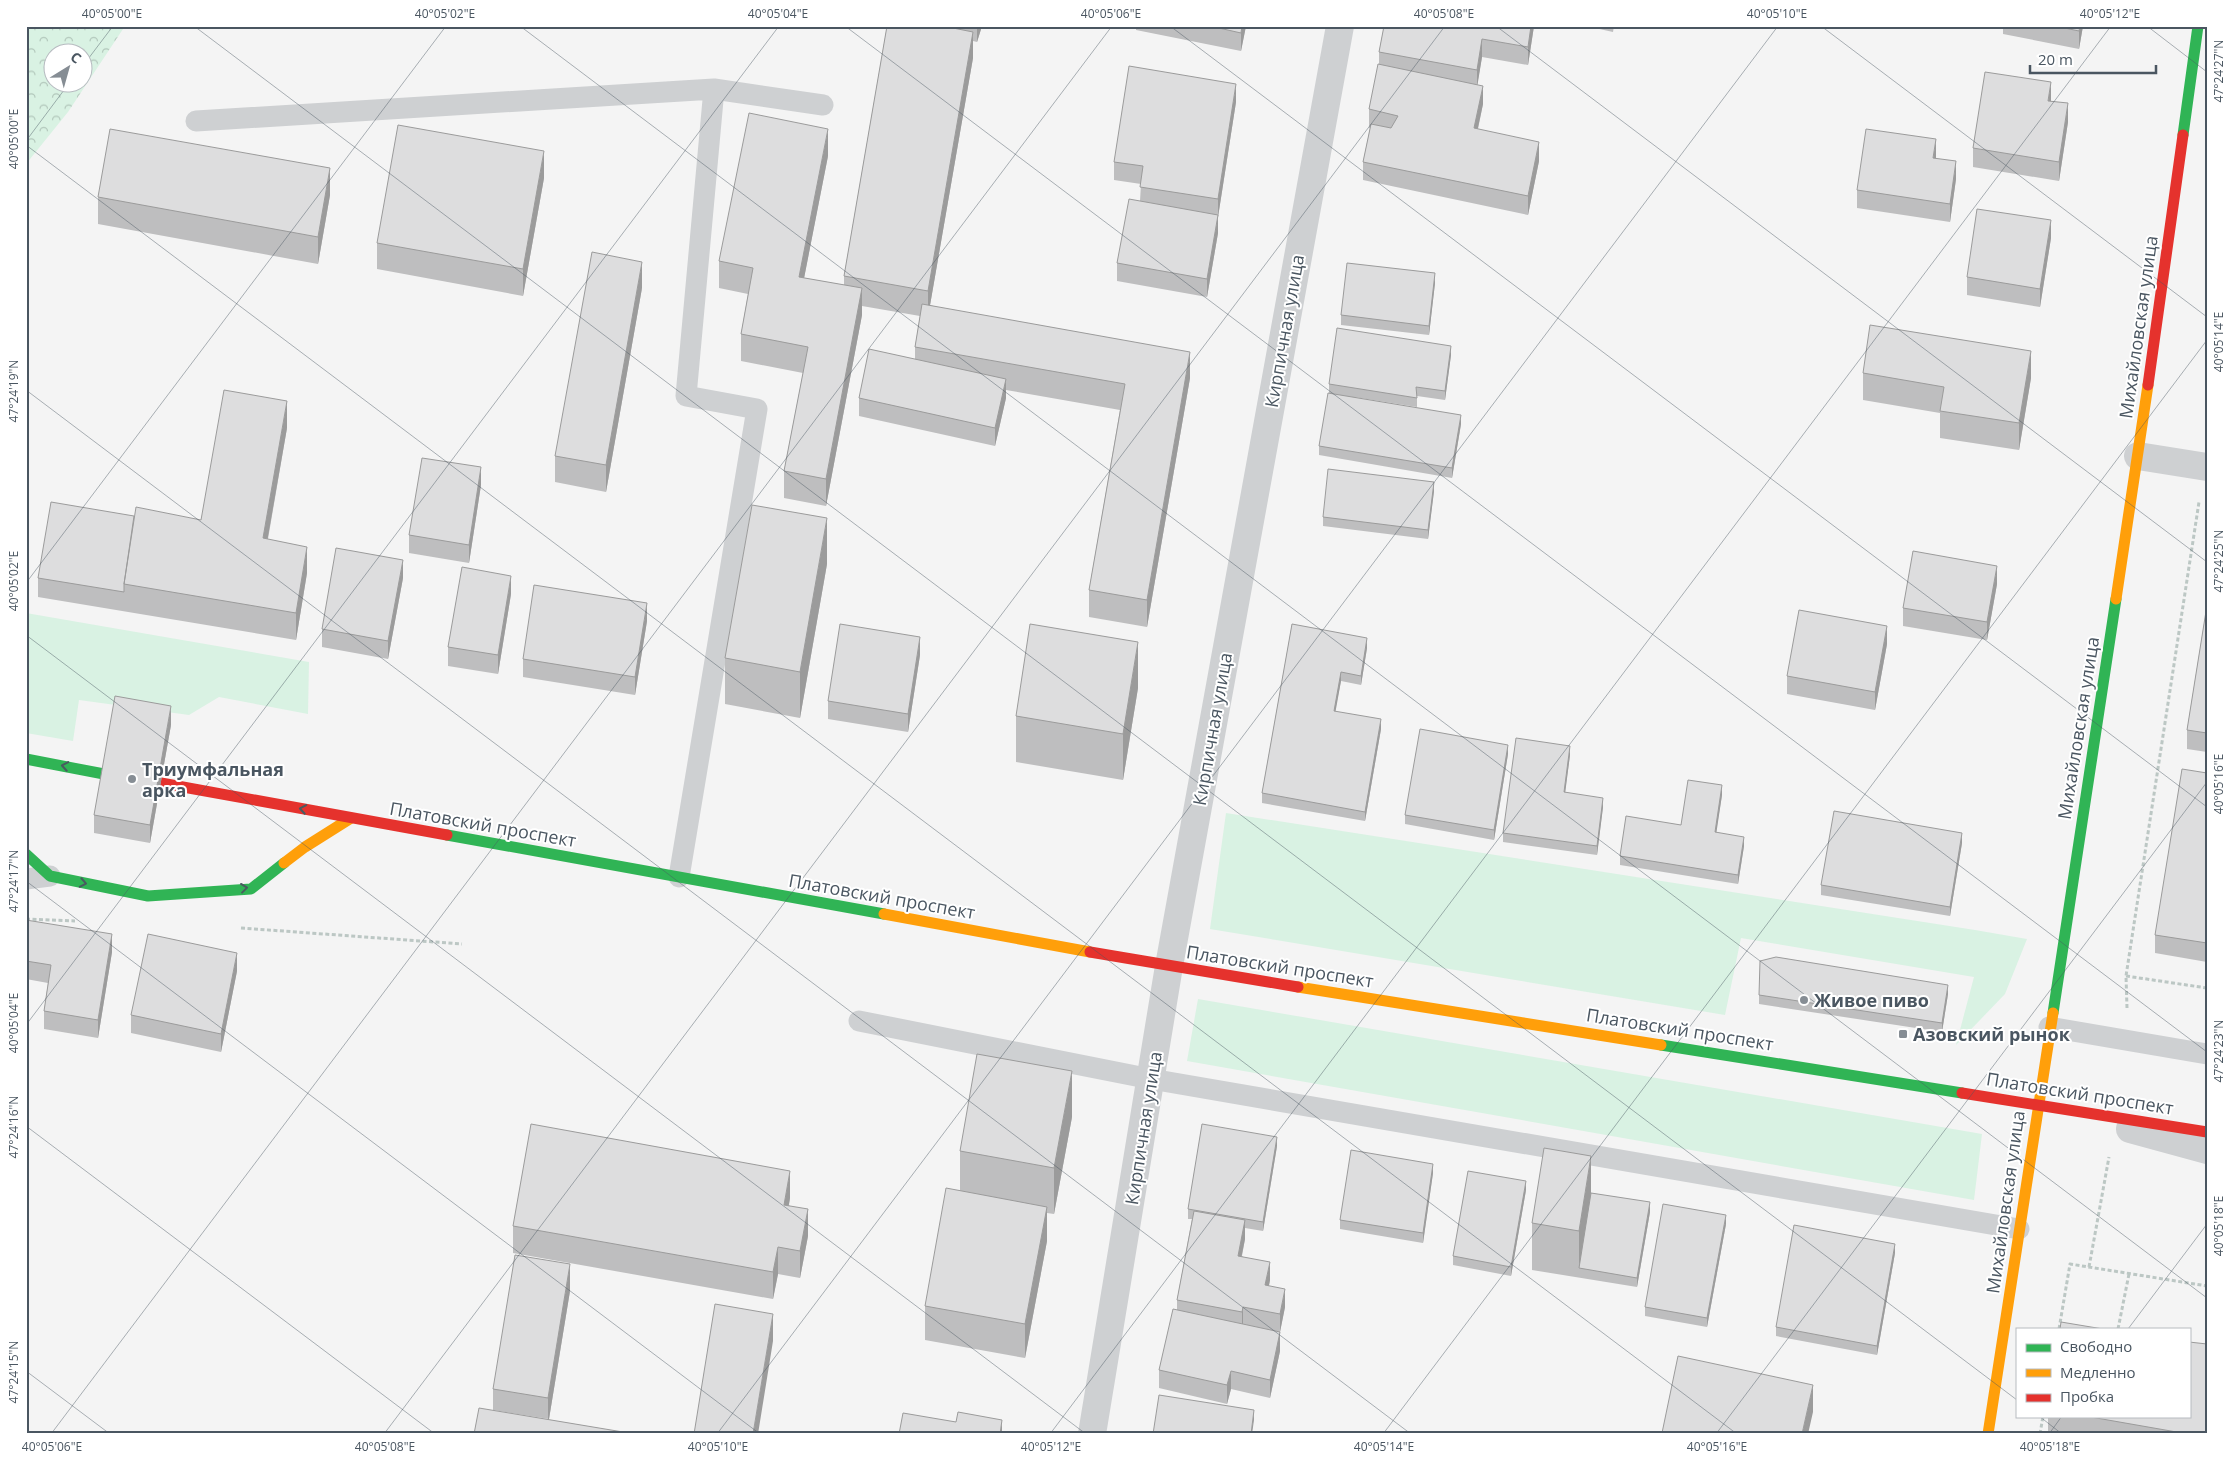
<svg xmlns="http://www.w3.org/2000/svg" width="2233" height="1460" font-family="'Open Sans',sans-serif">
	<defs>
		<pattern id="forest-crowns" width="20" height="18" patternUnits="userSpaceOnUse" patternTransform="scale(1.25)"><rect width="20" height="18" fill="#d9f2e3"/><path d="M2 6a3 3 0 1 1 6 0M12 15a3 3 0 1 1 6 0" fill="none" stroke="#b2c7bb"/></pattern>
	</defs>
	<rect width="100%" height="100%" fill="#f4f4f4"/>
	<path fill="#d9f2e3" d="M26,613L309,662L308,714L219,697L189,715L79,700L73,741L26,733Z
		M1226,813L1975,930L2027,939L2005,994L1956,1045L1974,977L1741,938L1725,1015L1210,929Z
		M1198,999L1982,1134L1974,1200L1187,1061Z"/>
	<path fill="url(#forest-crowns)" fill-rule="evenodd" d="M26,26H125L68,112L26,164ZM52,52H82V82H52Z"/>
	<g fill="none" stroke-linecap="round" stroke-linejoin="round">
		<path stroke="#bcc7c4" stroke-width="3" stroke-dasharray="4 2.5" stroke-linecap="butt" d="M26,919L75,921
			M241,928L462,944
			M2126,976L2207,988
			M2127,1008L2126,976L2199,502
			M2089,1267L2109,1157
			M2059,1329L2070,1264L2207,1286
			M2118,1329L2129,1274
			M2040,1434L2043,1416"/>
		<path stroke="#ced0d2" stroke-width="21" d="M714,89L823,105
			M196,121L714,89L686,396L757,409L679,877
			M26,879L50,876
			M859,1021L1151,1079L2019,1229
			M2049,1027L2207,1054"/>
		<path stroke="#ced0d2" stroke-width="28" d="M2138,456L2207,467
			M2130,1129L2207,1150
			M1092,1434L1169,966L1340,26"/>
		<path stroke="#30b455" stroke-width="11" d="M2183,135L2198,26
			M26,759L104,774
			M447,835L884,914
			M26,854L50,876L148,896L251,889L284,863
			M2053,1013L2116,599
			M1661,1045L1962,1093"/>
		<path stroke="#ff9f0a" stroke-width="11" d="M2116,599L2148,385
			M284,863L305,847L351,818
			M884,914L1090,952
			M1298,987L1661,1045
			M1988,1434L2053,1013"/>
		<path stroke="#e5322d" stroke-width="11" d="M2148,385L2183,135
			M161,783L447,835
			M1090,952L1298,987
			M1962,1093L2207,1132"/>
	</g>
	<path fill="#bebebf" d="M887,26H982L977,42L973,41V58L930,305L1190,378L1147,627L1089,617V590L1120,410L1006,390V398L995,446L859,416V398L915,359V347L920,316L862,306V315L826,506L784,498V471L803,373L741,361V334L748,294L719,288V261L828,156L804,278L844,285V276Z
		M1136,26H1246L1241,51L1136,30Z
		M1384,26H1534L1528,65L1482,57L1477,85L1483,104L1478,129L1539,161L1528,215L1363,180V162L1370,128H1369V109L1379,64V52Z
		M1586,26H1614L1613,32Z
		M2003,26H2083L2079,49L2003,34Z
		M2051,101L2068,122L2059,181L1973,167V148Z
		M1236,102L1218,217V233L1207,297L1117,281V263L1140,201L1141,184L1114,180V162Z
		M1936,158L1956,179L1950,222L1857,208V190Z
		M544,178L523,296L377,269V243Z
		M330,195L318,264L98,224V197Z
		M2051,238L2040,307L1967,295V277Z
		M1435,283L1429,335L1341,325V315Z
		M642,288L606,492L555,482V456Z
		M1451,355L1445,400L1417,396V407L1354,397L1461,424L1452,478L1319,455V446L1329,393V384Z
		M1863,373L2031,378L2019,450L1940,438V413L1863,400Z
		M287,428L268,539L307,573L296,640L38,597V578L201,520Z
		M481,485L469,563L409,553V535Z
		M1434,491L1428,539L1323,526V517Z
		M827,564L800,718L725,704V658Z
		M403,578L388,659L322,647V629Z
		M1997,584L1987,640L1903,626V608Z
		M511,594L498,674L448,666V647Z
		M2207,605V752L2187,749V730Z
		M647,621L635,695L523,677V659Z
		M1292,624L1367,648L1361,685L1341,681L1335,711L1381,729L1365,821L1262,803V793Z
		M1887,644L1875,710L1787,694V676Z
		M920,655L908,732L828,719V701Z
		M1138,688L1123,780L1016,762V716Z
		M171,725L150,843L94,833V815Z
		M1508,754L1494,840L1405,824V815Z
		M1570,755L1565,792L1603,807L1597,855L1503,842V833Z
		M2207,773V962L2155,953V935Z
		M1722,795L1716,832L1744,846L1738,884L1620,865V856L1681,825Z
		M1962,843L1950,916L1821,895V885Z
		M26,920L112,952L98,1038L44,1029V1011L48,983L26,979Z
		M237,971L221,1052L131,1033V1015Z
		M1948,994L1942,1032L1759,1004V995Z
		M1072,1117L1054,1214L1047,1213V1241L1025,1358L925,1340V1306L960,1191V1151Z
		M1277,1146L1263,1231L1245,1228V1239L1242,1256L1270,1280L1269,1286L1285,1307L1280,1332V1351L1270,1398L1231,1389L1227,1404L1159,1388V1370L1177,1310V1300L1192,1219H1188V1209Z
		M1433,1173L1423,1243L1340,1229V1220Z
		M1526,1190L1511,1276L1453,1265V1256Z
		M1591,1193L1650,1212L1637,1287L1532,1270V1223Z
		M790,1198L789,1205L808,1236L800,1278L778,1274L773,1299L513,1253V1226Z
		M1726,1224L1707,1327L1645,1316V1307Z
		M1895,1253L1877,1355L1776,1336V1327Z
		M570,1291L549,1419L493,1410V1389Z
		M2048,1416H2189L2207,1434H2048Z"/>
	<path fill="#9b9b9b" d="M977,26H982L977,42Z
		M1242,26H1246L1241,51V33Z
		M1531,26H1534L1528,65V47Z
		M2080,26H2083L2079,49V31Z
		M973,32V58L928,317V291Z
		M1482,39V57L1477,88V70Z
		M2051,82V101H2048Z
		M1236,84V102L1218,217V199Z
		M1483,86V104L1474,146V128Z
		M2068,103V122L2059,181V162Z
		M828,129V156L799,304V277Z
		M1936,139V158L1933,176V158Z
		M1539,142V161L1528,215V196Z
		M544,151V178L523,296V269Z
		M1956,161V179L1950,222V204Z
		M330,168V195L318,264V237Z
		M1218,215V233L1207,297V279Z
		M2051,220V238L2040,307V289Z
		M642,262V288L606,492V465Z
		M1435,273V283L1429,335V326Z
		M862,288V315L826,506V479Z
		M1451,346V355L1445,400V391Z
		M2031,351V378L2019,450V423Z
		M1190,352V378L1147,627V600Z
		M1006,379V398L995,446V428Z
		M287,401V428L263,565V538Z
		M1461,415V424L1452,478V468Z
		M481,467V485L469,563V545Z
		M1434,482V491L1428,539V530Z
		M827,518V564L800,718V672Z
		M307,547V573L296,640V613Z
		M403,560V578L388,659V641Z
		M1997,566V584L1987,640V622Z
		M511,576V594L498,674V655Z
		M647,603V621L635,695V677Z
		M1887,626V644L1875,710V692Z
		M920,637V655L908,732V714Z
		M1367,638V648L1361,685V676Z
		M1138,642V688L1123,780V734Z
		M1341,672V681L1334,720V711Z
		M171,706V725L150,843V825Z
		M1381,719V729L1365,821V812Z
		M1508,745V754L1494,840V830Z
		M1570,746V755L1564,802V792Z
		M1722,785V795L1715,842V832Z
		M1603,798V807L1597,855V846Z
		M1962,833V843L1950,916V907Z
		M1744,837V846L1738,884V875Z
		M112,934V952L98,1038V1020Z
		M237,953V971L221,1052V1034Z
		M1948,985V994L1942,1032V1023Z
		M1072,1071V1117L1054,1214V1168Z
		M1277,1137V1146L1263,1231V1222Z
		M1591,1156V1202L1579,1268V1231Z
		M1433,1164V1173L1423,1243V1233Z
		M790,1171V1198L784,1231V1205Z
		M1526,1181V1190L1511,1276V1267Z
		M1650,1202V1212L1637,1287V1278Z
		M1047,1207V1241L1025,1358V1324Z
		M808,1209V1236L800,1278V1251Z
		M1726,1215V1224L1707,1327V1318Z
		M1245,1220V1239L1238,1274V1256Z
		M1895,1244V1253L1877,1355V1346Z
		M778,1247V1274L773,1299V1272Z
		M1270,1262V1280L1265,1303V1285Z
		M570,1264V1291L548,1425V1398Z
		M1285,1289V1307L1280,1332V1314Z
		M1243,1307V1325L1242,1331V1312Z
		M773,1314V1341L758,1434H753Z
		M1280,1332V1351L1270,1398V1380Z
		M1231,1371V1389L1227,1404V1385Z
		M1813,1385V1412L1808,1434H1802Z
		M1254,1410V1420L1252,1434H1251Z
		M1002,1420V1434H1000Z"/>
	<path fill="#ddddde" stroke="#9b9b9b" d="M887,26H943L973,32L928,291L844,276Z
		M1210,26H1242L1241,33Z
		M1384,26H1531L1528,47L1482,39L1477,70L1379,52Z
		M2055,26H2080L2079,31Z
		M1378,64L1483,86L1474,128L1539,142L1528,196L1363,162L1371,124L1391,128L1398,116L1369,109Z
		M1129,66L1236,84L1218,199L1140,187L1143,166L1114,162Z
		M1985,72L2051,82L2048,101L2068,103L2059,162L1973,148Z
		M749,113L828,129L799,277L862,288L826,479L784,471L808,347L741,334L753,268L719,261Z
		M398,125L544,151L523,269L377,243Z
		M110,129L330,168L318,237L98,197Z
		M1866,129L1936,139L1933,158L1956,161L1950,204L1857,190Z
		M1129,199L1218,215L1207,279L1117,263Z
		M1977,209L2051,220L2040,289L1967,277Z
		M592,252L642,262L606,465L555,456Z
		M1347,263L1435,273L1429,326L1341,315Z
		M922,304L1190,352L1147,600L1089,590L1125,384L915,347Z
		M1870,325L2031,351L2019,423L1940,411L1944,387L1863,373Z
		M1337,328L1451,346L1445,391L1416,387L1417,398L1329,384Z
		M869,349L1006,379L995,428L859,398Z
		M224,390L287,401L263,538L307,547L296,613L124,584L136,507L201,520Z
		M1328,393L1461,415L1452,468L1319,446Z
		M422,458L481,467L469,545L409,535Z
		M1328,469L1434,482L1428,530L1323,517Z
		M51,502L134,516L124,584V592L38,578Z
		M752,505L827,518L800,672L725,658Z
		M336,548L403,560L388,641L322,629Z
		M1913,551L1997,566L1987,622L1903,608Z
		M462,567L511,576L498,655L448,647Z
		M534,585L647,603L635,677L523,659Z
		M2207,605V733L2187,730Z
		M1799,610L1887,626L1875,692L1787,676Z
		M840,624L920,637L908,714L828,701Z
		M1030,624L1138,642L1123,734L1016,716Z
		M1292,624L1367,638L1361,676L1341,672L1334,711L1381,719L1365,812L1262,793Z
		M115,696L171,706L150,825L94,815Z
		M1420,729L1508,745L1494,830L1405,815Z
		M1516,738L1570,746L1564,792L1603,798L1597,846L1503,833Z
		M2182,769L2207,773V943L2155,935Z
		M1688,780L1722,785L1715,832L1744,837L1738,875L1620,856L1626,816L1681,825Z
		M1834,811L1962,833L1950,907L1821,885Z
		M26,920L112,934L98,1020L44,1011L51,965L26,961Z
		M148,934L237,953L221,1034L131,1015Z
		M1776,957L1948,985L1942,1023L1759,995L1760,961Z
		M977,1054L1072,1071L1054,1168L960,1151Z
		M531,1124L790,1171L784,1205L808,1209L800,1251L778,1247L773,1272L513,1226Z
		M1202,1124L1277,1137L1263,1222L1188,1209Z
		M1544,1148L1591,1156L1579,1231L1532,1223Z
		M1351,1150L1433,1164L1423,1233L1340,1220Z
		M1468,1171L1526,1181L1511,1267L1453,1256Z
		M946,1188L1047,1207L1025,1324L925,1306Z
		M1591,1193L1650,1202L1637,1278L1579,1268Z
		M1663,1204L1726,1215L1707,1318L1645,1307Z
		M1194,1211L1245,1220L1238,1256L1270,1262L1265,1285L1285,1289L1280,1314L1243,1307L1242,1312L1177,1300Z
		M1794,1225L1895,1244L1877,1346L1776,1327Z
		M515,1255L570,1264L548,1398L493,1389Z
		M715,1304L773,1314L753,1434H694Z
		M1173,1309L1280,1332L1270,1380L1231,1371L1227,1385L1159,1370Z
		M2061,1322L2103,1329H2060Z
		M2189,1342L2207,1344V1434H2188L2085,1416H2189Z
		M1678,1356L1813,1385L1802,1434L1662,1433Z
		M1159,1395L1254,1410L1251,1434H1153Z
		M479,1408L635,1434H474Z
		M958,1412L1002,1420L1000,1434H899L903,1413L956,1422Z"/>
	<defs><path id="oneway-chevron" d="M-2-3.5L2.5 0L-2 3.5" fill="none" stroke-width="1.6" stroke-linecap="round" stroke-linejoin="round" transform="scale(1.25)"/></defs>
	<g stroke="#495b60">
		<use href="#oneway-chevron" transform="translate(65 766) rotate(-170)"/>
		<use href="#oneway-chevron" transform="translate(303 809) rotate(-170)"/>
		<use href="#oneway-chevron" transform="translate(83 883) rotate(11)"/>
		<use href="#oneway-chevron" transform="translate(244 888) rotate(-7)"/>
	</g>
	<path fill="none" stroke="#4a5661" stroke-width="1" stroke-opacity="0.45" d="M194,26L2017,1400M520,26L2207,1298M845,26L2207,1052M1170,26L2207,807M1496,26L2207,562M1821,26L2207,317M2147,26L2207,72M82,67L113,26M26,141L70,82M26,145L1737,1434M26,390L1411,1434M26,583L446,26M26,635L1086,1434M26,881L760,1434M26,1025L779,26M26,1126L435,1434M2128,1329L2207,1224M26,1371L110,1434M2039,1416L2062,1434M51,1434L1112,26M384,1434L1445,26M717,1434L1778,26M1050,1434L2111,26M1383,1434L2207,340M1716,1434L2207,782M2049,1434L2062,1416"/>
	<g fill="#868d94" stroke="#fff" stroke-width="2">
		<circle cx="132" cy="779" r="5"/>
		<circle cx="1804" cy="1000" r="5"/>
		<rect x="1898" y="1029" width="10" height="10" rx="2.5"/>
	</g>
	<g text-anchor="middle" dominant-baseline="central" stroke-width="4" stroke-linejoin="round" paint-order="stroke">
		<g font-size="18" fill="#4a5661" stroke="#fff">
			<text transform="translate(2138 327) rotate(-82)">Михайловская улица</text>
			<text transform="translate(1284 331) rotate(-80)">Кирпичная улица</text>
			<text transform="translate(2078 728) rotate(-81)">Михайловская улица</text>
			<text transform="translate(1212 729) rotate(-80)">Кирпичная улица</text>
			<text transform="translate(483 824) rotate(10)">Платовский проспект</text>
			<text transform="translate(882 896) rotate(10)">Платовский проспект</text>
			<text transform="translate(1280 966) rotate(9)">Платовский проспект</text>
			<text transform="translate(1680 1029) rotate(9)">Платовский проспект</text>
			<text transform="translate(2080 1093) rotate(9)">Платовский проспект</text>
			<text transform="translate(1143 1128) rotate(-81)">Кирпичная улица</text>
			<text transform="translate(2005 1202) rotate(-82)">Михайловская улица</text>
		</g>
		<g font-size="18" font-weight="bold" fill="#4a5661" stroke="#fff" text-anchor="start">
			<text x="142" y="769">Триумфальная<tspan x="142" dy="21">арка</tspan></text>
			<text x="1814" y="1000">Живое пиво</text>
			<text x="1913" y="1034">Азовский рынок</text>
		</g>
	</g>
	<rect width="2233" height="1460" fill="none" stroke="#ffffff" stroke-width="55"/>
	<rect x="2016" y="1328" width="175" height="90" fill="#ffffff" stroke="#b7bbc0"/>
	<rect x="2026" y="1344" width="25" height="8" fill="#30b455" stroke="#b7bbc0"/>
	<text x="2060" y="1352" font-size="15" fill="#4a5661">Свободно</text>
	<rect x="2026" y="1369" width="25" height="8" fill="#ff9f0a" stroke="#b7bbc0"/>
	<text x="2060" y="1378" font-size="15" fill="#4a5661">Медленно</text>
	<rect x="2026" y="1394" width="25" height="8" fill="#e5322d" stroke="#b7bbc0"/>
	<text x="2060" y="1402" font-size="15" fill="#4a5661">Пробка</text>
	<g transform="translate(68 68) rotate(37)"><circle r="24" fill="#ffffff" stroke="#b7bbc0"/>
	<path d="M0-4L9 19L0 12L-9 19Z" fill="#868d94"/>
	<text y="-8" font-size="14" font-weight="bold" text-anchor="middle" fill="#4a5661">С</text>
	</g>
	<path d="M2030 65v8h126v-8" fill="none" stroke="#4a5661" stroke-width="2.5"/>
	<text x="2038" y="65" font-size="15" fill="#4a5661" stroke="#ffffff" stroke-width="4" paint-order="stroke">20 m</text>
	<rect x="28" y="28" width="2178" height="1404" fill="none" stroke="#4a5661" stroke-width="2"/>
	<g font-size="12" text-anchor="middle" fill="#4a5661">
		<text x="112" y="18">40°05'00"E</text>
		<text x="445" y="18">40°05'02"E</text>
		<text x="778" y="18">40°05'04"E</text>
		<text x="1111" y="18">40°05'06"E</text>
		<text x="1444" y="18">40°05'08"E</text>
		<text x="1777" y="18">40°05'10"E</text>
		<text x="2110" y="18">40°05'12"E</text>
		<text transform="translate(2219 71) rotate(-90)" y="4">47°24'27"N</text>
		<text transform="translate(14 139) rotate(-90)" y="4">40°05'00"E</text>
		<text transform="translate(2219 342) rotate(-90)" y="4">40°05'14"E</text>
		<text transform="translate(14 391) rotate(-90)" y="4">47°24'19"N</text>
		<text transform="translate(2219 561) rotate(-90)" y="4">47°24'25"N</text>
		<text transform="translate(14 581) rotate(-90)" y="4">40°05'02"E</text>
		<text transform="translate(2219 784) rotate(-90)" y="4">40°05'16"E</text>
		<text transform="translate(14 881) rotate(-90)" y="4">47°24'17"N</text>
		<text transform="translate(14 1023) rotate(-90)" y="4">40°05'04"E</text>
		<text transform="translate(2219 1051) rotate(-90)" y="4">47°24'23"N</text>
		<text transform="translate(14 1127) rotate(-90)" y="4">47°24'16"N</text>
		<text transform="translate(2219 1226) rotate(-90)" y="4">40°05'18"E</text>
		<text transform="translate(14 1372) rotate(-90)" y="4">47°24'15"N</text>
		<text x="52" y="1451">40°05'06"E</text>
		<text x="385" y="1451">40°05'08"E</text>
		<text x="718" y="1451">40°05'10"E</text>
		<text x="1051" y="1451">40°05'12"E</text>
		<text x="1384" y="1451">40°05'14"E</text>
		<text x="1717" y="1451">40°05'16"E</text>
		<text x="2050" y="1451">40°05'18"E</text>
	</g>
</svg>
